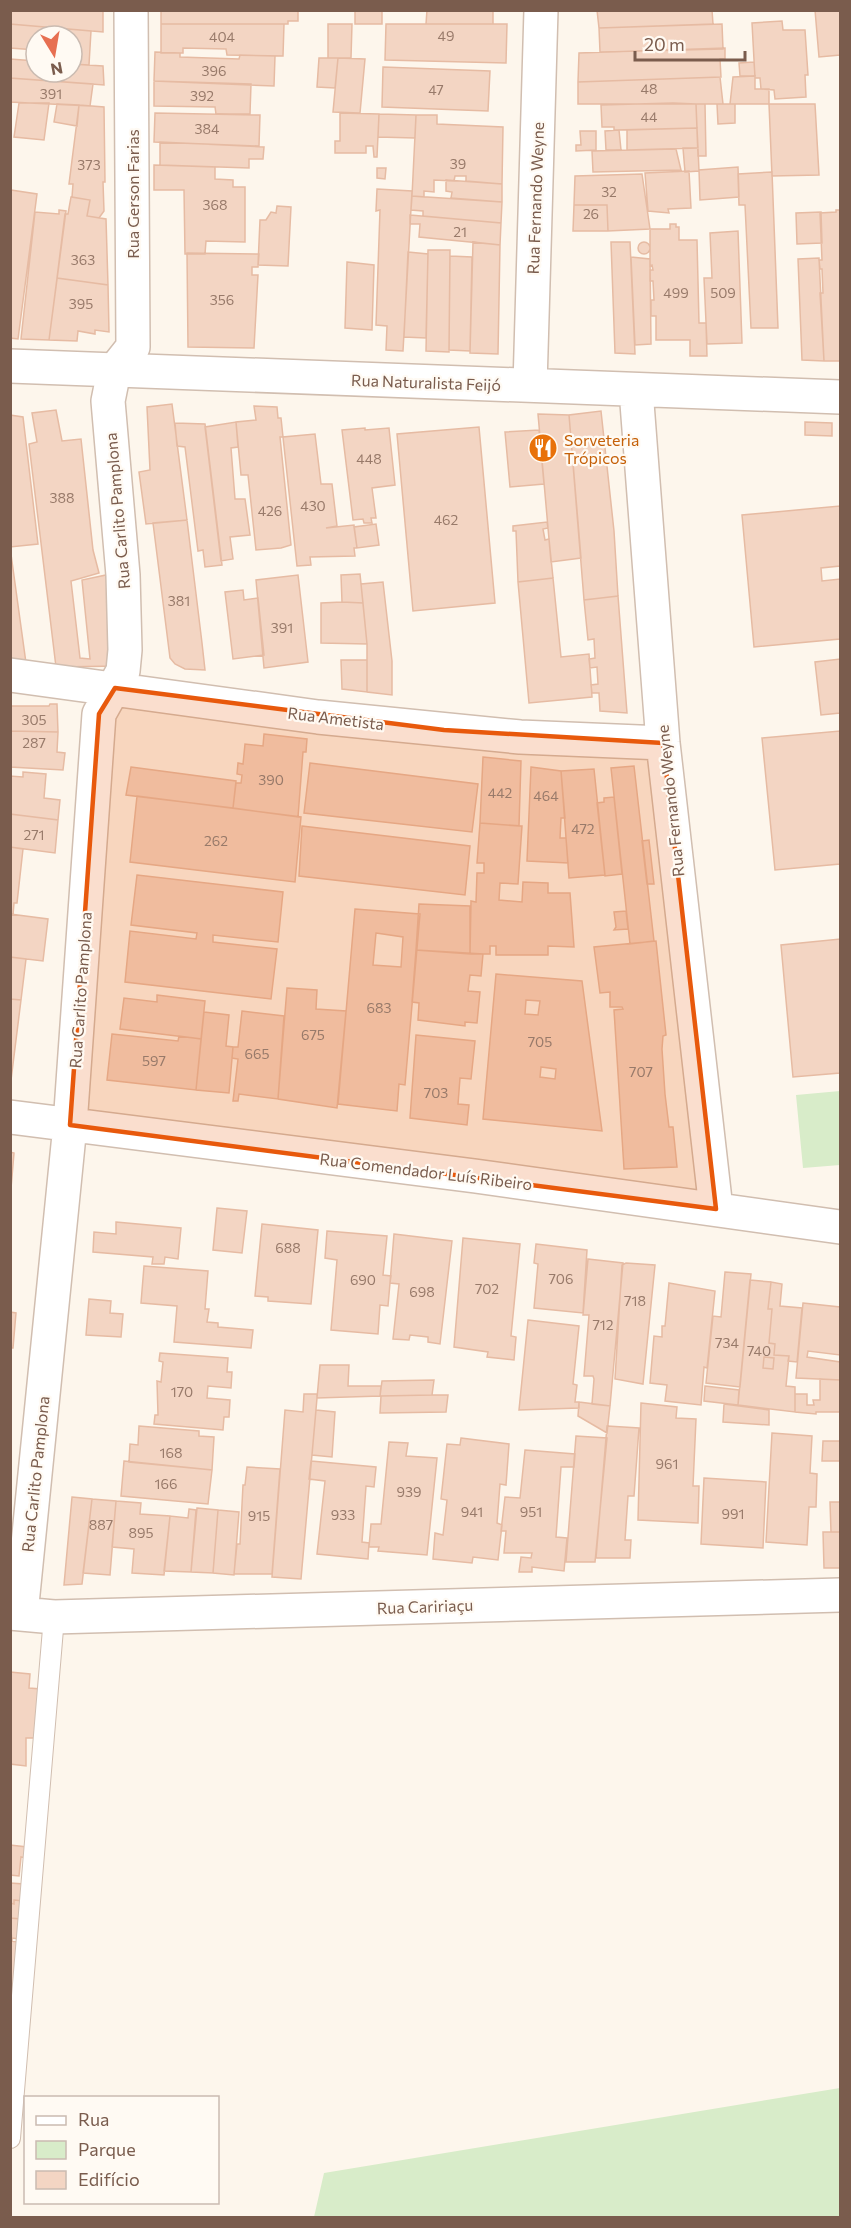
<svg xmlns="http://www.w3.org/2000/svg" width="851" height="2228" font-family="Commissioner,sans-serif">
	<rect width="100%" height="100%" fill="#fdf6ec"/>
	<path fill="#d8ecc9" d="M840,1091V1165L803,1168L796,1095Z
		M840,2088V2217H314L324,2173Z"/>
	<path fill="#f3d5c3" stroke="#e6bba3" stroke-width="1.5" fill-rule="evenodd" d="M10,10H103V32L10,24Z
		M161,10H298V21H288V24H161Z
		M355,10H382V24H355Z
		M427,10H493V24H426Z
		M597,10H712L713,24L599,28Z
		M815,10H840V55L819,57Z
		M782,21L783,30H805L808,75H805L806,97L775,99L774,90L761,89L760,78H755L752,23Z
		M10,24L91,31L89,65L72,64V36H36V50L10,48Z
		M161,24H284L283,56L227,55L226,49L183,48V53H161Z
		M328,24H352L351,58H328Z
		M386,24H507L506,63L385,60Z
		M722,24L723,49L600,52L599,28Z
		M725,48V59H720L721,77L578,82L579,53Z
		M155,52L180,53V57L239,59L240,55L275,56L274,86L154,81Z
		M319,58H338L335,88L317,87Z
		M338,58L365,59L360,113L333,112Z
		M10,59L36,61V72H72V64L103,66L104,85L10,78Z
		M754,62L755,76H740L739,63Z
		M383,67L490,71L488,111L382,107Z
		M755,76V89H769V104H730L733,77Z
		M720,77L723,104H578V82Z
		M10,78L93,84L90,106L10,102Z
		M154,81L251,84L250,114H216L215,107L154,106Z
		M19,103H49L44,140L14,137Z
		M673,103L696,104L697,128L614,130V127H602L601,105Z
		M57,104L79,105L77,126L54,122Z
		M696,104H705L706,156H698Z
		M717,104H735V123L718,124Z
		M769,104H815L819,175L772,176Z
		M79,105L104,107L105,182H103L104,211L99,218L87,216L90,200L72,197L73,184H69Z
		M155,113L260,115L259,146L154,142Z
		M340,113L379,114L377,157H374L373,146H366V153H335V141H340Z
		M379,114L416,115L415,138L378,137Z
		M416,115H437V124L503,127L502,184L466,181V176H455L454,181L434,180V192L424,191V197L412,196Z
		M697,128L698,148L627,150V130Z
		M619,130L621,150H606L605,131Z
		M580,131H596V150L576,151V145H581Z
		M160,142L264,147L263,159H249V168L160,165Z
		M683,148H698L699,171L685,172Z
		M676,149L681,170L593,172L592,151Z
		M154,165L215,167V179L233,180V187H245V242L206,241L205,254H185L184,190H154Z
		M738,167L739,197L700,200L699,170Z
		M377,168H386L385,179L377,178Z
		M689,171L691,208L668,209L669,213L648,211L645,173Z
		M772,172L778,328H751L745,205H739L738,174Z
		M642,174L650,229L608,231L607,205H574L575,176Z
		M446,180L502,184V202L451,198L452,192L446,191Z
		M377,189L412,191L403,351L386,350L387,326L376,325L380,210L376,211Z
		M11,190L37,194L18,339L10,338Z
		M412,196L502,202L501,223L423,216V211L411,210Z
		M71,197L90,200L87,216L106,219L108,285L57,278L65,214H68Z
		M574,205H607L608,231H573Z
		M277,206L291,207L288,266L258,265L260,220H266L271,212L276,213Z
		M59,210L66,211L49,340L21,339L35,212L59,214Z
		M836,210H840V361H824L820,293H823L822,269H820L819,260H822L820,213L836,212Z
		M821,212L822,243L797,244L796,213Z
		M410,215L501,223L500,245L419,237L420,224H410Z
		M670,224H676V227H679V240H697L699,323H706L707,356H690V340H656V316H651V300H654L653,281H650V270H653L652,265L650,266V229H670Z
		M738,231L742,343L707,344L704,278H712L710,233Z
		M473,242L500,245L498,354L470,353Z
		M611,242H630L635,354L615,353Z
		M638 248a6 6 0 1 1 12 0a6 6 0 1 1-12 0Z
		M428,250H450L449,352L426,351Z
		M408,252L428,254L426,338L404,337Z
		M187,253L259,254L258,267H252V275H258L254,348L188,347Z
		M450,256L472,257L470,351L449,350Z
		M631,257L650,259L651,344L635,345Z
		M819,258L824,361L802,360L798,259Z
		M347,262L374,265L372,330L345,328Z
		M57,278L108,285L109,332L95,330V334L78,331L77,341L49,340Z
		M172,404L187,520L146,524L139,472L150,470L147,407Z
		M254,406L277,407L278,418H281L283,437H280L291,545L281,548L256,550L248,475H241L236,422L256,420Z
		M56,410L62,441L81,439L93,550L99,573L71,581L80,658L90,659L82,580L106,575L118,666L56,667L29,444L37,442L32,413Z
		M601,411L614,531L618,596L584,600L569,415Z
		M538,414L569,415L581,558L551,562Z
		M10,415L23,417L38,544L10,547Z
		M236,422L238,447L231,448L235,499H245L250,535L230,537L233,559L221,561L205,427Z
		M805,422L832,423V436L805,435Z
		M175,423L205,424L222,565L205,567L203,550L198,551L185,447L177,446Z
		M479,427L495,603L413,611L397,434Z
		M365,428V430L389,428L395,485L372,488L376,518H371L372,523H364L363,519L353,520L342,430Z
		M539,430L544,484L510,487L505,432Z
		M315,434L321,484H332L337,526L326,528L354,525L357,548H354L355,556L310,557L311,565L297,566L283,437Z
		M840,506V566L821,568L822,581L840,579V639L754,647L742,515Z
		M187,520L202,643L205,670L185,669L175,664L170,658L153,523Z
		M547,522L548,528L543,529L545,540L549,539L553,578L518,582L516,531H513V526Z
		M376,524L379,545L357,548L354,527Z
		M10,547L26,663L10,661Z
		M360,574L363,603L342,602L341,575Z
		M298,575L308,662L264,668L256,580Z
		M553,578L561,657L589,654L592,697L529,703L518,582Z
		M383,582L392,661V695L367,692V644L361,584Z
		M243,590L244,600L258,598L264,655L233,659L225,592Z
		M618,596L627,713L600,711L599,693H592L591,685L598,684L597,667L590,668L589,659L595,658L594,639L588,640L584,600Z
		M342,602L363,603L367,644L321,643V603Z
		M840,659V713L821,715L815,662Z
		M341,660H367V692L342,689Z
		M50,704H57L58,732L10,731V706H49Z
		M10,731L58,732L57,752L65,753L63,770L10,767Z
		M840,731V864L775,870L762,738Z
		M264,734L307,739L306,752H303L298,817L233,808L236,783H241L242,775L237,774L238,763L243,764L245,744L263,746Z
		M483,757L521,761L519,826L480,823Z
		M310,763L478,784L472,832L304,813Z
		M634,766L654,941L630,944L611,768Z
		M131,767L236,781L233,808L126,795Z
		M531,767L561,771L565,818H561L560,838H566L568,863L527,861Z
		M594,769L605,875L569,878L561,771Z
		M23,772L46,774L44,798L60,800L58,820L10,814V776L23,777Z
		M137,796L301,817L295,882L130,862Z
		M614,797L622,874L605,876L597,803L604,802V798Z
		M10,814L58,820L55,853L10,847Z
		M480,823L522,826L518,884L500,883L499,900L522,902L523,882L548,883V893H570L574,947L548,946V955H496V946H490V954H470L471,901L476,902L477,873H484V863H477Z
		M302,826L470,846L465,895L299,876Z
		M649,840L654,884H647L642,841Z
		M10,847L23,849L17,903H14L13,915L10,914Z
		M137,875L283,892L278,942L213,935V942L277,949L271,999L125,982L130,931L196,939L197,933L131,925Z
		M419,904L470,906V954L416,950Z
		M355,909L420,914L405,1085L399,1084L397,1111L338,1104ZM376,933L403,937L401,967L373,965Z
		M626,911L628,929L614,930L616,927L614,912Z
		M10,914L48,919L43,961L10,957Z
		M840,939V1073L793,1077L781,945Z
		M656,941L666,1035L663,1036L662,1049L665,1094L669,1127H673L677,1167L624,1169L614,1010L623,1009L622,1007H610V992L600,993L594,947Z
		M416,950L483,954L481,976L470,975L468,991L480,992L477,1023L465,1022V1026L418,1020L419,1003L412,1002Z
		M10,957L26,959L21,1000L10,999Z
		M496,974L582,981L602,1131L483,1119ZM526,1000L540,1001L538,1015L525,1014ZM541,1067L556,1069L555,1079L540,1077Z
		M287,988L317,990L316,1009L346,1011L337,1108L278,1099Z
		M157,995L205,1001L201,1039L120,1029L124,998L157,1002Z
		M10,999L21,1000L11,1080H10Z
		M242,1011L284,1016L278,1099L239,1094L238,1101H233L238,1059L232,1058L233,1047H238Z
		M204,1012L229,1015L226,1046L233,1047L229,1093L196,1090Z
		M112,1034L178,1041L179,1036L201,1039L196,1090L107,1080Z
		M416,1035L475,1041L471,1079L460,1078L458,1104L469,1105L467,1125L410,1118Z
		M10,1152L14,1153L10,1200Z
		M217,1208L247,1211L242,1253L213,1250Z
		M116,1222L181,1228L178,1259L165,1257L164,1264H152L153,1257L93,1252L94,1232L116,1234Z
		M262,1224L318,1230L311,1304L268,1301V1297L255,1296Z
		M327,1231L387,1236L383,1275L391,1276L390,1283L388,1306L380,1305L378,1334L331,1330L337,1260L325,1258Z
		M394,1234L452,1241L440,1344L428,1342V1337L410,1335L409,1340L393,1339L399,1284L390,1283Z
		M463,1238L520,1244L511,1336L516,1337L514,1360L487,1357L488,1352L454,1347Z
		M536,1244L587,1250L583,1313L534,1308L538,1264L534,1263Z
		M588,1259L623,1263L610,1406L592,1404L594,1379L593,1376H584L589,1315H583Z
		M626,1263L655,1265L643,1384L615,1379L622,1265Z
		M144,1266L208,1271L205,1309H209L207,1322L218,1323V1327L253,1330L251,1348L174,1342L177,1306L141,1303Z
		M725,1272L751,1274L740,1387L706,1383L713,1316L721,1317Z
		M750,1280L771,1282L768,1309H772L769,1343L775,1344L774,1355L789,1356L786,1386L795,1387V1412L738,1405ZM764,1357L774,1358L773,1369L763,1368Z
		M771,1282L782,1284L780,1306L802,1308L797,1362L788,1361L789,1356L774,1355L775,1344L769,1343L772,1309H768Z
		M669,1283L715,1291L707,1368L704,1367L701,1405L665,1401L667,1385L650,1383L654,1336L662,1337V1326H665Z
		M89,1299L111,1301L110,1313L123,1314L121,1337L86,1335Z
		M803,1303L840,1307V1355L808,1351L807,1357L840,1362V1380L796,1378Z
		M10,1312L16,1313L13,1348H10Z
		M528,1320L579,1326L573,1384L577,1385L575,1402H579V1408L519,1410Z
		M160,1353L228,1358L227,1372H232L231,1388L208,1386L207,1398L230,1400L229,1417H224L223,1430L154,1424L155,1415H158L157,1381L161,1382L163,1362L159,1361Z
		M764,1357L774,1358L773,1369L763,1368Z
		M320,1365H349L348,1386H381L380,1396L317,1398Z
		M820,1379L840,1380V1412H816V1414L795,1412V1394H807V1405H814L813,1400H820Z
		M434,1380L432,1395L380,1396L382,1381Z
		M705,1386L739,1390L738,1405L704,1401Z
		M304,1394H317V1398L301,1579L272,1577L285,1410L303,1412Z
		M432,1395H448L446,1412L380,1413L381,1396Z
		M579,1402L610,1406L607,1433L578,1416Z
		M641,1403L677,1407L676,1418L696,1419L693,1486H699L698,1523L638,1520Z
		M724,1404L769,1410V1425L723,1422Z
		M316,1410L335,1412L332,1457L312,1455Z
		M139,1426L199,1431V1436L214,1437L212,1470L129,1462L130,1444L138,1445Z
		M607,1426L639,1428L634,1496H628L625,1540H631L630,1558H596Z
		M772,1433L812,1436L810,1473L817,1474L816,1507H809L807,1545L766,1542Z
		M576,1436L607,1438L595,1562H566Z
		M461,1438L509,1444L506,1485L500,1484L497,1523L502,1525L498,1560L473,1557L472,1563L433,1559L435,1533L443,1535L447,1500L441,1499L447,1444L460,1445Z
		M823,1441H840V1461H822Z
		M389,1442L408,1443L406,1456L437,1458L427,1555L378,1551L379,1547H369L371,1524H381Z
		M525,1450L575,1454L574,1467H561L556,1537L567,1538L564,1571L532,1567V1572H519L521,1557L531,1558L532,1553H504L506,1531H501L505,1497L520,1498Z
		M124,1461L212,1470L208,1504L121,1496Z
		M311,1461L376,1467L374,1487L366,1486L362,1542L369,1543L368,1559L317,1554L325,1481L309,1479Z
		M247,1467L280,1469L272,1574H234L237,1544H240L243,1485H245Z
		M704,1478L766,1482L763,1548L701,1544Z
		M72,1497L92,1499L82,1584L64,1585Z
		M92,1499L116,1501L110,1575L83,1573Z
		M116,1501L141,1503L140,1514L170,1516L164,1575L132,1573L134,1549L112,1547Z
		M830,1502H840V1532H831Z
		M197,1508L218,1510L213,1573L191,1572Z
		M189,1509L196,1510L191,1572L164,1571L170,1516L188,1518Z
		M218,1510L239,1512L234,1575L213,1573Z
		M823,1532H840V1568H824Z
		M10,1672L30,1674L29,1688L41,1689L37,1728H35L34,1738H26V1766L10,1764Z
		M10,1845L27,1847L26,1858L21,1857L19,1876L10,1875Z
		M10,1883L24,1884L23,1901L14,1900V1904L10,1903Z
		M14,1900L23,1901L21,1919L10,1918V1903L14,1904Z
		M10,1918L21,1919L20,1939L12,1938V1942Z
		M10,1941L19,1942L13,2015H10Z"/>
	<g fill="none" stroke-linecap="round" stroke-linejoin="round">
		<g stroke="#d1beb0" stroke-width="22">
			<path id="service" d="M10,2138L54,1617"/>
		</g>
		<g stroke="#d1beb0" stroke-width="36">
			<path id="minor" d="M10,366L840,397
				M530,385L541,10
				M636,390L663,743L716,1209
				M10,675L318,717L520,737L663,743
				M10,1117L475,1176L840,1227
				M10,1613L54,1617L840,1595
				M21,1614L70,1125L99,714L123,671L125,650L123,575L108,401L114,371L133,347L131,10"/>
		</g>
		<use href="#service" stroke="#fff" stroke-width="20"/>
		<use href="#minor" stroke="#fff" stroke-width="33"/>
	</g>
	<path fill="#e8590c" fill-opacity="0.2" stroke="#e8590c" stroke-width="4.5" stroke-linejoin="round" d="M115,688L444,730L663,743L716,1209L70,1125L99,714Z"/>
	<defs>
		<g id="restaurant-disc" transform="scale(1.5)"><circle r="9.5" fill="#e8710a" stroke="#fffaf3"/><path d="M-5-6h1v4h1v-4h1v4h1v-4h1v5L-1.5 .5V6h-2V.5L-5-1ZM5-6V6H3V1.5H1.5Q1.5-4 5-6Z" fill="#fff"/></g>
	</defs>
	<g fill-rule="evenodd">
		<use href="#restaurant-disc" x="543" y="448"/>
	</g>
	<g text-anchor="middle" dominant-baseline="central" stroke-width="4.5" stroke-linejoin="round" paint-order="stroke">
		<g font-size="14" fill="#987a6a">
			<text x="446" y="35">49</text>
			<text x="222" y="36">404</text>
			<text x="214" y="70">396</text>
			<text x="649" y="88">48</text>
			<text x="436" y="89">47</text>
			<text x="51" y="93">391</text>
			<text x="202" y="95">392</text>
			<text x="649" y="116">44</text>
			<text x="207" y="128">384</text>
			<text x="458" y="163">39</text>
			<text x="89" y="164">373</text>
			<text x="609" y="191">32</text>
			<text x="215" y="204">368</text>
			<text x="591" y="213">26</text>
			<text x="460" y="231">21</text>
			<text x="83" y="259">363</text>
			<text x="676" y="292">499</text>
			<text x="723" y="292">509</text>
			<text x="222" y="299">356</text>
			<text x="81" y="303">395</text>
			<text x="369" y="458">448</text>
			<text x="62" y="497">388</text>
			<text x="313" y="505">430</text>
			<text x="270" y="510">426</text>
			<text x="446" y="519">462</text>
			<text x="179" y="600">381</text>
			<text x="282" y="627">391</text>
			<text x="34" y="719">305</text>
			<text x="34" y="742">287</text>
			<text x="271" y="779">390</text>
			<text x="500" y="792">442</text>
			<text x="546" y="795">464</text>
			<text x="583" y="828">472</text>
			<text x="34" y="834">271</text>
			<text x="216" y="840">262</text>
			<text x="379" y="1007">683</text>
			<text x="313" y="1034">675</text>
			<text x="540" y="1041">705</text>
			<text x="257" y="1053">665</text>
			<text x="154" y="1060">597</text>
			<text x="641" y="1071">707</text>
			<text x="436" y="1092">703</text>
			<text x="288" y="1247">688</text>
			<text x="561" y="1278">706</text>
			<text x="363" y="1279">690</text>
			<text x="487" y="1288">702</text>
			<text x="422" y="1291">698</text>
			<text x="635" y="1300">718</text>
			<text x="603" y="1324">712</text>
			<text x="727" y="1342">734</text>
			<text x="759" y="1350">740</text>
			<text x="182" y="1391">170</text>
			<text x="171" y="1452">168</text>
			<text x="667" y="1463">961</text>
			<text x="166" y="1483">166</text>
			<text x="409" y="1491">939</text>
			<text x="472" y="1511">941</text>
			<text x="531" y="1511">951</text>
			<text x="733" y="1513">991</text>
			<text x="343" y="1514">933</text>
			<text x="259" y="1515">915</text>
			<text x="101" y="1524">887</text>
			<text x="141" y="1532">895</text>
		</g>
		<g font-size="16" fill="#7a5c4d" stroke="#fffaf3">
			<text transform="translate(132 194) rotate(-90)">Rua Gerson Farias</text>
			<text transform="translate(535 198) rotate(-88)">Rua Fernando Weyne</text>
			<text transform="translate(426 382) rotate(2)">Rua Naturalista Feijó</text>
			<text transform="translate(117 511) rotate(-95)">Rua Carlito Pamplona</text>
			<text transform="translate(336 718) rotate(7)">Rua Ametista</text>
			<text transform="translate(670 801) rotate(-96)">Rua Fernando Weyne</text>
			<text transform="translate(80 990) rotate(-86)">Rua Carlito Pamplona</text>
			<text transform="translate(426 1171) rotate(7)">Rua Comendador Luís Ribeiro</text>
			<text transform="translate(35 1474) rotate(-84)">Rua Carlito Pamplona</text>
			<text transform="translate(425 1606) rotate(-2)">Rua Caririaçu</text>
		</g>
		<g font-size="16" fill="#c56008" stroke="#fffaf3" text-anchor="start">
			<text x="564" y="439">Sorveteria<tspan x="564" dy="18">Trópicos</tspan></text>
		</g>
	</g>
	<rect width="851" height="2228" fill="none" stroke="#7a5c4d" stroke-width="24"/>
	<rect x="24" y="2096" width="195" height="108" fill="#fffaf3" stroke="#cabbb1" stroke-width="1.5"/>
	<rect x="36" y="2116" width="30" height="9" fill="#ffffff" stroke="#cabbb1" stroke-width="1.5"/>
	<text x="78" y="2126" font-size="18" fill="#7a5c4d">Rua</text>
	<rect x="36" y="2141" width="30" height="18" fill="#d8ecc9" stroke="#cabbb1" stroke-width="1.5"/>
	<text x="78" y="2156" font-size="18" fill="#7a5c4d">Parque</text>
	<rect x="36" y="2171" width="30" height="18" fill="#f3d5c3" stroke="#cabbb1" stroke-width="1.5"/>
	<text x="78" y="2186" font-size="18" fill="#7a5c4d">Edifício</text>
	<g transform="translate(54 54) rotate(169)"><circle r="28" fill="#fffaf3" stroke="#cabbb1" stroke-width="1.5"/>
	<path d="M0-4.5L10 22L0 15L-10 22Z" fill="#e76f51"/>
	<text y="-9" font-size="16" font-weight="bold" text-anchor="middle" fill="#7a5c4d">N</text>
	</g>
	<path d="M635 51v9h110v-9" fill="none" stroke="#7a5c4d" stroke-width="3"/>
	<text x="644" y="51" font-size="18" fill="#7a5c4d" stroke="#fffaf3" stroke-width="4.5" paint-order="stroke">20 m</text>
</svg>
